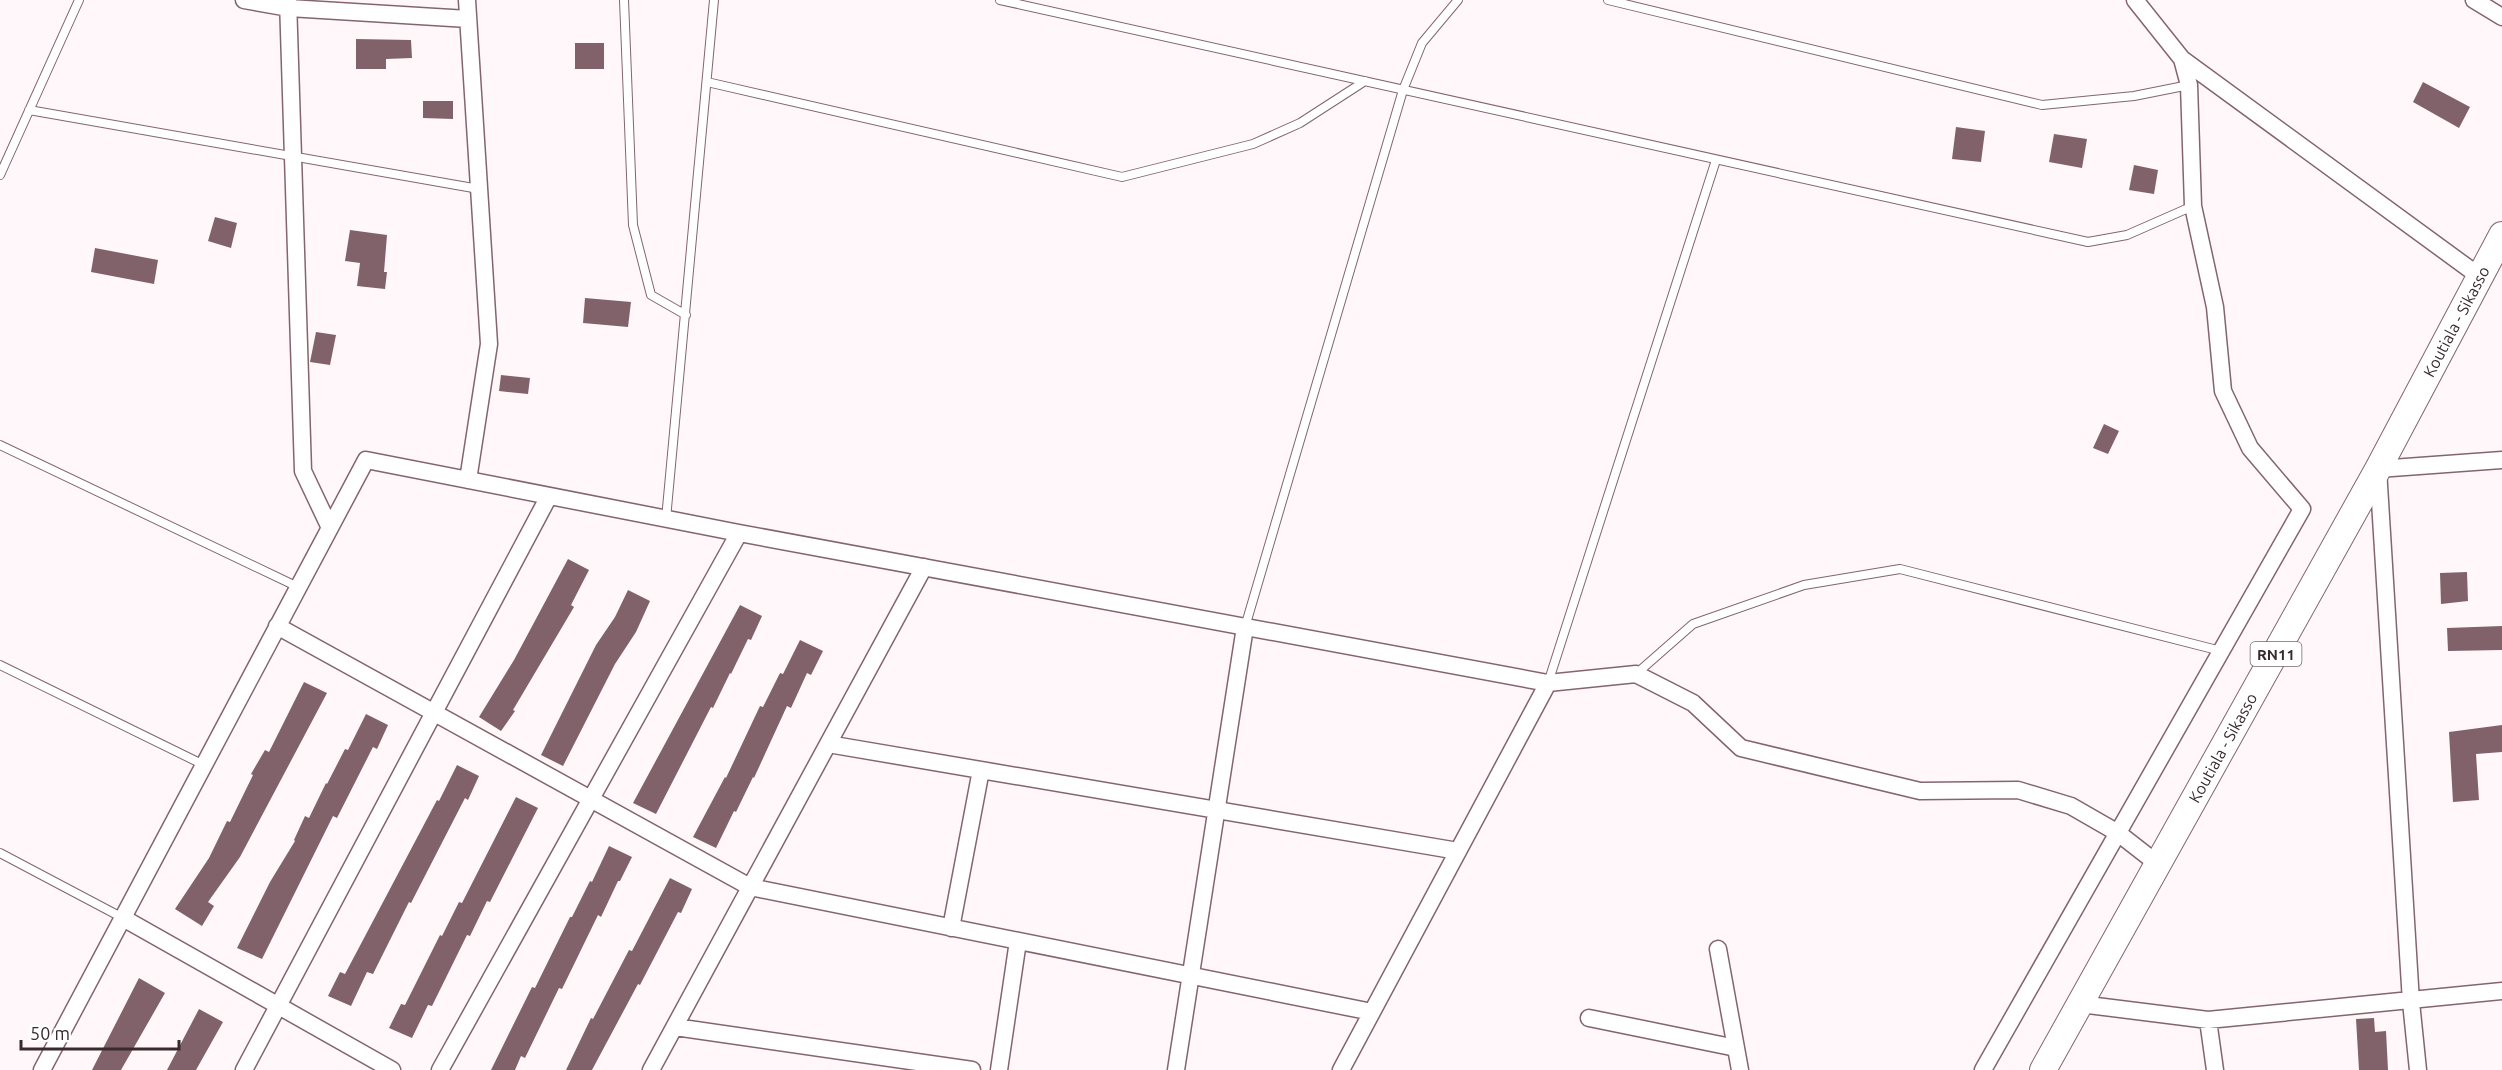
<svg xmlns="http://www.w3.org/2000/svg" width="2502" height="1070" font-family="Ubuntu,sans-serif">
	<rect width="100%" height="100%" fill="#fff7f9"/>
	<path fill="#81626b" d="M356,39L411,40L412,58L386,59V69H356Z
		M575,43H604V69H575Z
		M2423,82L2470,107L2459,128L2413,102Z
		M423,101H453V119L423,118Z
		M1956,127L1985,131L1981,162L1952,159Z
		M2054,134L2087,139L2082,168L2049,162Z
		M2134,165L2158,170L2154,194L2129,190Z
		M215,217L237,223L231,248L208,241Z
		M350,230L387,235L384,272H387L385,289L357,286L360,263L345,261Z
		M95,248L158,260L154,284L91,272Z
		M585,298L631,302L628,327L583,323Z
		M316,332L336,335L330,365L310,362Z
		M501,375L530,378L528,394L499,391Z
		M2104,424L2119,431L2108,454L2093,448Z
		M568,559L589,570L571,605L574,607L513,710L515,711L501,731L479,717L514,660Z
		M2467,572L2468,601L2441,604L2440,573Z
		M628,590L650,601L636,632L615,664L563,766L541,755L596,645L615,617Z
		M740,605L762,616L751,640L748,639L731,674L730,673L713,708L711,707L656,814L633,803Z
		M2502,626V650L2448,651L2447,628Z
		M800,640L823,651L811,675L807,673L791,708L787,706L754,778L753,777L736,812L734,811L716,848L693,837L725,777L726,778L760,706L763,707L780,673L783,674Z
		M304,682L327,693L240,857L208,902L214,906L202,926L175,909L209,858L227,821L230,822L253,775L251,774L265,750L269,752Z
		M366,714L388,725L377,749L373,747L337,818L333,816L262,959L237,948L270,882L295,841L294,840L305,816L309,818L326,783L327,784L345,749L348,750Z
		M2502,725V752L2476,754L2479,800L2453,802L2449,732Z
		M457,765L479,776L468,800L465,798L411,903L409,902L373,974L367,972L351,1006L328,996L340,972L345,974L437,800L439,801Z
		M516,797L538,808L490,902L487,901L470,936L467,935L432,1006L428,1005L412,1038L389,1028L401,1004L405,1005L440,935L442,936L459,902L462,903Z
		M609,846L632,857L620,881H618L601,917L598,915L562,989L559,988L525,1058L521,1056L515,1070H491L532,987L535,988L570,917H572L590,881L592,882Z
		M670,878L692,889L681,913L678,912L640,985L638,984L592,1070H566L591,1018L593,1019L629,950L632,951Z
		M139,978L165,993L121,1070H92Z
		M199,1009L223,1022L196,1070H167Z
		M2374,1018L2375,1032L2386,1031L2388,1070H2359L2356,1019Z"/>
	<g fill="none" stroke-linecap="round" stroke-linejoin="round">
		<g stroke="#84656d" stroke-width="10">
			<path id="service" d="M624,0L633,225L651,295L686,315
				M1000,0L2088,242L2127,235L2193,206
				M1608,0L2042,105L2134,96L2189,85
				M707,82L1122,177L1253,144L1300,123L1365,81
				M29,110L479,189
				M0,175L79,0
				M0,445L298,587
				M666,519L714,0
				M1245,627L1403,90L1422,43L1458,0
				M0,665L204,765
				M1636,674L1693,624L1804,585L1900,569L2221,651
				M1548,683L1716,160
				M0,853L123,918"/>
		</g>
		<g stroke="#84656d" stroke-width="19">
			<path id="minor" d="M244,0L289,8L468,19
				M288,0L303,471L330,528
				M467,0L489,344L468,480
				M2135,0L2182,59L2479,276
				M2474,0L2502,17
				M277,626L750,887L1372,1012
				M828,744L1458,851
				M123,918L392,1070
				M951,928L981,770
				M1718,949L1740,1070
				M2080,1004L2208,1020L2502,991
				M1589,1018L1736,1048
				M2208,1020L2215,1070
				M675,1027L972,1070
				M42,1070L366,460L739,533L1548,683L1636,674L1693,703L1741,748L1920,791L2018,790L2071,806L2118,833L2159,865
				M244,1070L549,496
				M440,1070L739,533
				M651,1070L924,567
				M999,1070L1018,941
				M1176,1070L1245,627
				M1341,1070L1548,683
				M1983,1070L2302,509L2250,448L2223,391L2215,307L2193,206L2189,85L2182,59
				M2418,1070L2411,1002L2378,469L2502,460"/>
		</g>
		<g stroke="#84656d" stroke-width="28">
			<g id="primary">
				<path id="s1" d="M2043,1070L2378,469L2502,235"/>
			</g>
		</g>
		<use href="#service" stroke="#fff" stroke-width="8"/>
		<use href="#minor" stroke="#fff" stroke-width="16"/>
		<use href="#primary" stroke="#fff" stroke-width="26"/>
	</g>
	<g text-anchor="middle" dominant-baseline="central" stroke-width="6" stroke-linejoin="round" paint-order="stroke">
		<rect fill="#fff" stroke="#746a6d" stroke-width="1.5" x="2250.5" y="642" width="51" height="24" rx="4.5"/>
		<g font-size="15" font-weight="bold" fill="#382a2e">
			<text x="2276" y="654">RN11</text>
		</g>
		<g font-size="16" fill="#382a2e" stroke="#fff">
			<text stroke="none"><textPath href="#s1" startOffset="855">Koutiala - Sikasso</textPath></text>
			<text stroke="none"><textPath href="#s1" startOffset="369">Koutiala - Sikasso</textPath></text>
		</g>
	</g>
	<path d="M21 1040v9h158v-9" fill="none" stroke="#382a2e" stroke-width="3"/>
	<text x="30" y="1040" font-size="18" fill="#382a2e" stroke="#ffffff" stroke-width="4.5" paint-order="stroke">50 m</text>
</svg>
